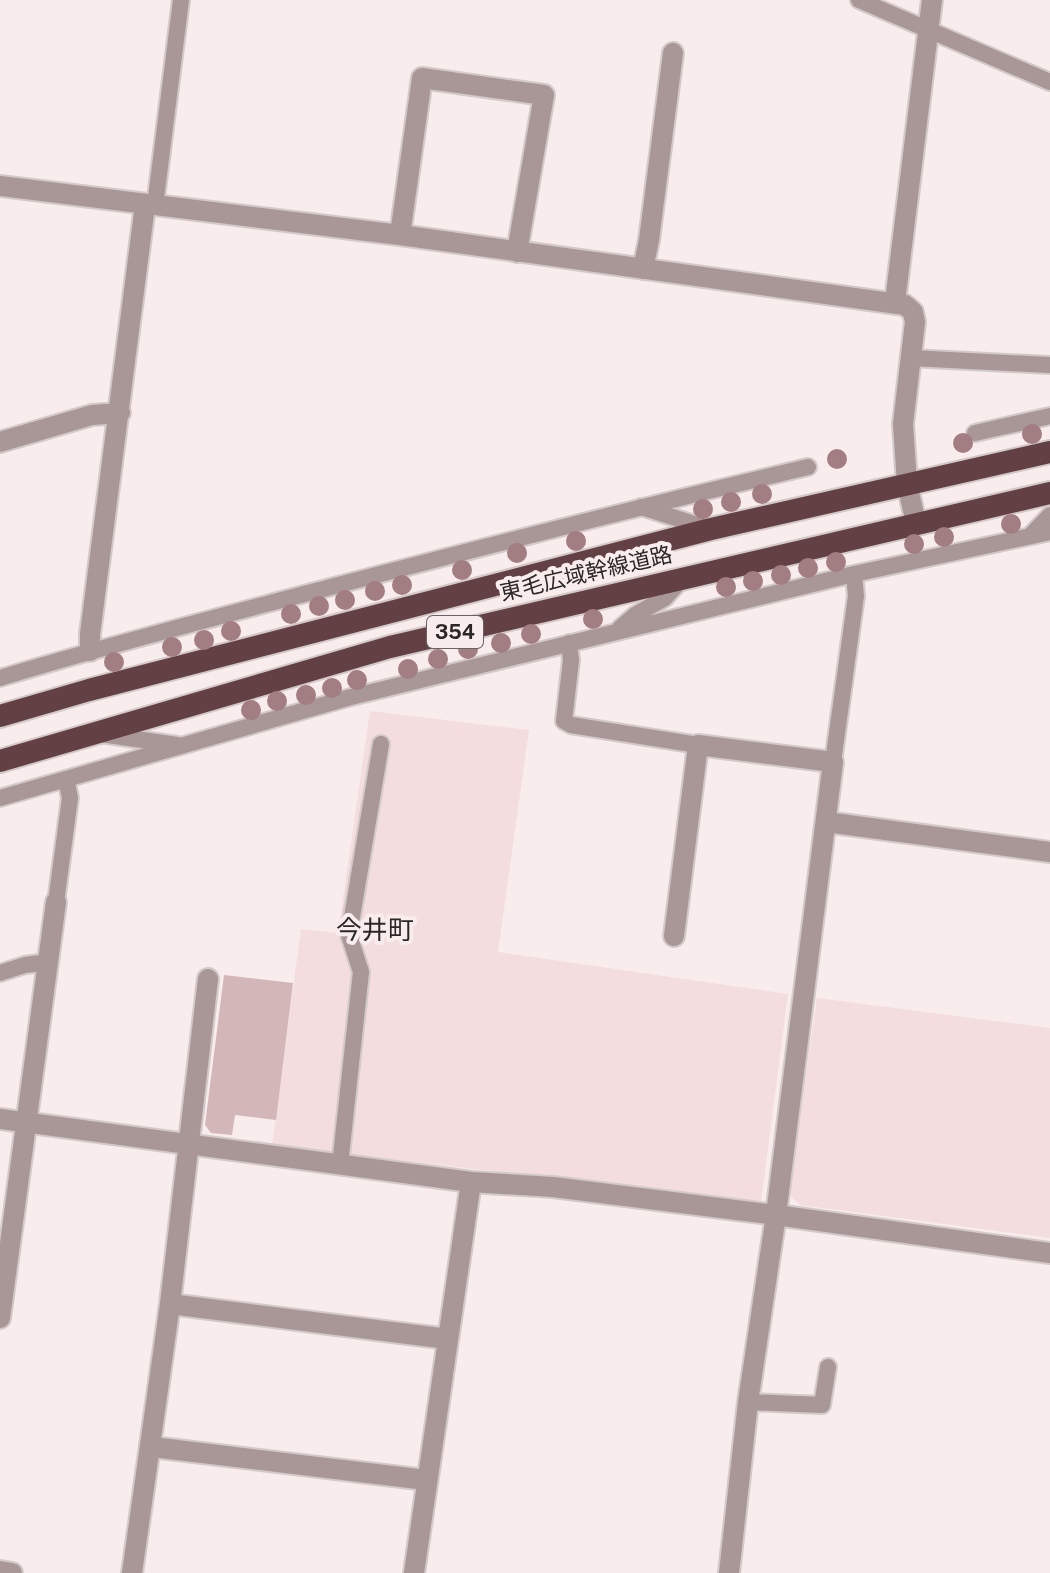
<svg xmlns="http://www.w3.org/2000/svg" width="1050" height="1573" font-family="'Public Sans','Noto Sans JP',sans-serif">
	<rect width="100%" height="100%" fill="#f9ecec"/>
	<path fill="#f3ddde" d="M370,711L529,730L498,952L788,994L761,1203L543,1174L541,1177L272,1145L301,929L338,933Z
		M817,998L1050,1028V1238L800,1205L789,1194Z"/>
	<path fill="#d3b6b8" d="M224,975L293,983L276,1120L235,1115L232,1135L211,1133L205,1125Z"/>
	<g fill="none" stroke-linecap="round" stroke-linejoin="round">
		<g stroke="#d4c9c9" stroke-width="20">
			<path id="service" d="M859,0L1050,82
				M155,206L181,0
				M911,358L1050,365
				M975,433L1050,416
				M641,507L710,529
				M1030,536L1050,515
				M620,628L635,615L665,598L683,578
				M569,643L571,660L564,721L571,725L698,745
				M0,678C108,645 218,617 327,588C487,546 647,505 808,467
				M101,734L177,745
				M833,762L856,596L854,574
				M0,798L351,697L854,574L1050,532
				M56,902L70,798L66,779
				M0,973L25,965L49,962
				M340,1165L361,972L349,935L381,744
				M748,1402L822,1405L828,1367"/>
		</g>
		<g stroke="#d4c9c9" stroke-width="24">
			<path id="minor" d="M0,186L400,235L905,305L913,312L915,322L903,424L907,484L916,523
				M400,235L422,78L544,95L517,252
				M643,269L649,240L673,53
				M895,302L932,0
				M0,442L92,415L120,413
				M90,651V634L145,205
				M826,822L1050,852
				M674,936L698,745L833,762L776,1215L748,1402L729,1573
				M0,1119L471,1182L553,1187L776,1215L1050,1253
				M170,1304L448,1339
				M0,1318L56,902
				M152,1447L426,1480
				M0,1571L12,1573
				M132,1573L170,1304L208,979
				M414,1573L471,1182"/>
		</g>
		<g stroke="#d4c9c9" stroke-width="26">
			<path id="trunk" d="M0,716L89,690L711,529L1050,452
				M0,761L390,647L1050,493"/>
		</g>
		<use href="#service" stroke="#a99697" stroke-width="16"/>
		<use href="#minor" stroke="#a99697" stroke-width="20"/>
		<use href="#trunk" stroke="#624043" stroke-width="22"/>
	</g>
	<g fill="#a27d82">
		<circle cx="1032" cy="434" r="10"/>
		<circle cx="963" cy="443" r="10"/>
		<circle cx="837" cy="459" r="10"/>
		<circle cx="762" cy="494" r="10"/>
		<circle cx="731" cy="502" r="10"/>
		<circle cx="703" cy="509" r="10"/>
		<circle cx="1011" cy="524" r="10"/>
		<circle cx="944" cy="537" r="10"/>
		<circle cx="576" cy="541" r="10"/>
		<circle cx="914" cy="544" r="10"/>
		<circle cx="517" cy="553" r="10"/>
		<circle cx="836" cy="562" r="10"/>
		<circle cx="808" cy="568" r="10"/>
		<circle cx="462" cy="570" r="10"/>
		<circle cx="781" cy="575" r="10"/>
		<circle cx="753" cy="581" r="10"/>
		<circle cx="402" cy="585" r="10"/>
		<circle cx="726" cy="587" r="10"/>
		<circle cx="375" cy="591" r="10"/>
		<circle cx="345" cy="600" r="10"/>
		<circle cx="319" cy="606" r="10"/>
		<circle cx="291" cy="614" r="10"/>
		<circle cx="593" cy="619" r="10"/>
		<circle cx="231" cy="631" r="10"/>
		<circle cx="531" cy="634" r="10"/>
		<circle cx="204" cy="640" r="10"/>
		<circle cx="501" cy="643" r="10"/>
		<circle cx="172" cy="647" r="10"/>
		<circle cx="468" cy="649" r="10"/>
		<circle cx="438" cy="659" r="10"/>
		<circle cx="114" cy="662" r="10"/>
		<circle cx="408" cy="669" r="10"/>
		<circle cx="357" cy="680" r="10"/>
		<circle cx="332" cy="688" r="10"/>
		<circle cx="306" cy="695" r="10"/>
		<circle cx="277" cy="701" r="10"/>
		<circle cx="251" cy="710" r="10"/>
	</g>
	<g text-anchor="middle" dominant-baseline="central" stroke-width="8" stroke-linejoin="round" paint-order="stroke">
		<rect fill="#f9ecec" stroke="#696262" stroke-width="2" x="427" y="616" width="56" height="32" rx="6"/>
		<g font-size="20" font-weight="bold" fill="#2b2727">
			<text x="455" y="632">354</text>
		</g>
		<g font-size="22" fill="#2b2727" stroke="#f9ecec">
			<text transform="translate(586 573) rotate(-13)">東毛広域幹線道路</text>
		</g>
		<g font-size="26" fill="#2b2727" stroke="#f9ecec">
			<text x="375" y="929">今井町</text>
		</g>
	</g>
</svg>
